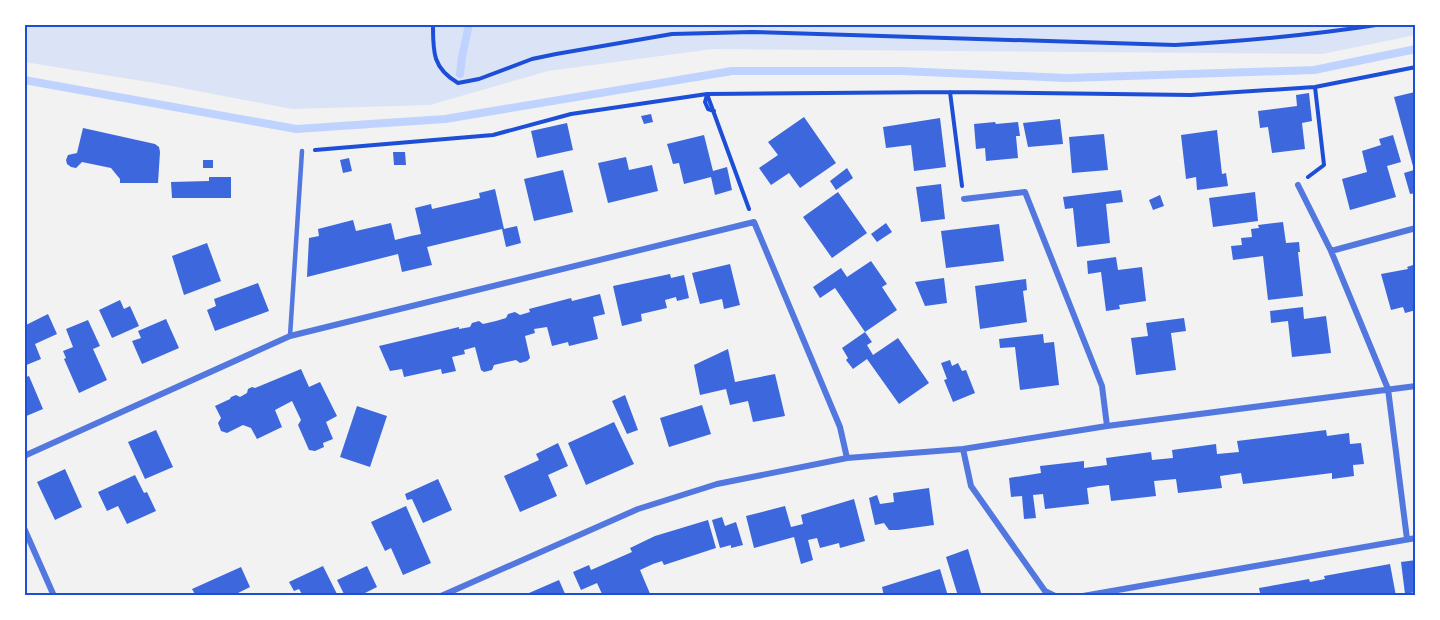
<svg xmlns="http://www.w3.org/2000/svg" width="1440" height="620" font-family="'Varela Round',sans-serif">
	<rect width="100%" height="100%" fill="#f2f2f2"/>
	<path fill="#dbe4f7" d="M24,24H1416V35L1322,54L713,49L548,71L430,105L292,109L161,84L24,62Z"/>
	<g fill="none" stroke-linecap="round" stroke-linejoin="round">
		<path stroke="#bfd3fe" stroke-width="8" d="M460,74L462,57L469,24
			M24,80L296,129L445,119L732,71H901L1067,78L1314,70L1416,49"/>
	</g>
	<path fill="#3d67dc" d="M1415,92L1416,193L1410,194L1404,173L1414,170L1394,97Z
		M1309,93L1312,121L1302,123L1305,149L1272,153L1268,127L1260,128L1258,111L1297,106L1296,95Z
		M651,114L653,122L644,124L641,116Z
		M804,117L836,163L800,188L789,173L771,185L759,168L778,155L768,142Z
		M940,118L946,167L914,171L911,145L886,148L883,127Z
		M1060,119L1063,144L1028,147L1023,123Z
		M995,122L996,124L1018,122L1020,136H1016L1018,158L986,161L985,148L976,149L974,124Z
		M567,123L573,150L537,158L531,131Z
		M83,128L155,144L159,147L160,152L158,183H120V179L111,168L82,162L76,168L71,167L67,164L66,160L68,155L77,153Z
		M1217,130L1222,174L1226,173L1228,186L1197,190L1196,177L1186,179L1181,135Z
		M1104,134L1108,170L1072,173L1069,137Z
		M704,135L713,171L727,167L732,190L715,195L711,177L684,184L679,163L673,164L667,144Z
		M1393,135L1401,162L1387,166L1396,197L1350,210L1342,179L1367,172L1362,151L1381,145L1379,139Z
		M393,152H405L406,165H394Z
		M626,157L629,170L652,165L658,191L608,203L598,163Z
		M349,158L352,171L343,173L340,160Z
		M203,160H213V168H203Z
		M847,168L853,178L836,190L830,181Z
		M563,170L573,212L534,221L524,179Z
		M209,177H231V198H172L171,182L209,181Z
		M941,184L945,219L921,222L916,187Z
		M495,189L504,229L517,226L521,243L506,247L502,229L427,247L432,265L402,272L398,254L307,277L309,238L319,236L318,229L353,220L356,231L391,223L395,240L411,236L421,234L415,208L431,204L432,209L480,198L479,193Z
		M1121,190L1123,202L1106,204L1110,243L1077,247L1073,208L1065,209L1063,197Z
		M838,192L867,233L832,258L803,217Z
		M1255,192L1258,221L1213,227L1209,198Z
		M1160,195L1164,206L1153,210L1149,200Z
		M1283,222L1286,243L1299,242L1300,252H1298L1303,296L1268,300L1263,256L1233,260L1231,246L1242,245L1241,238L1252,237L1251,229L1259,228L1258,225Z
		M886,223L892,232L877,242L871,234Z
		M999,224L1004,261L946,268L941,231Z
		M207,243L221,281L184,295L172,256Z
		M1116,257L1118,270L1142,267L1146,301L1119,305L1120,309L1106,311L1101,272L1088,274L1087,261Z
		M871,261L887,284L882,287L897,310L865,332L835,288L820,298L813,287L841,268L847,277Z
		M730,264L740,305L724,309L722,299L700,304L692,273Z
		M1416,264V310L1405,313L1403,307L1391,310L1381,274L1408,269L1407,267Z
		M670,274L671,278L684,275L689,298L677,301L676,297L665,300L667,308L641,314L642,321L622,326L613,286Z
		M944,278L947,303L925,306L915,282Z
		M1026,279L1027,290L1023,291L1027,322L980,329L975,286Z
		M258,283L269,311L215,331L207,310L216,306L214,299Z
		M600,294L605,314L593,317L598,339L569,346L568,342L552,346L547,327L534,329L535,333L525,336L530,358L527,361L520,363L516,360L494,365L492,370L484,372L481,370L475,347L464,350L465,354L452,357L456,371L442,374L441,369L404,377L402,369L390,371L379,346L459,327V329L470,327L472,323L479,321L483,324L496,321L506,318L508,314L515,312L520,315L530,312L529,309L571,298L572,301Z
		M120,300L124,309L130,306L139,326L112,338L99,310Z
		M1303,307L1304,319L1326,316L1331,353L1292,357L1288,321L1271,323L1270,311Z
		M48,314L57,334L35,344L41,359L24,366V326Z
		M1184,318L1186,331L1171,333L1176,370L1136,375L1131,338L1148,336L1146,323Z
		M166,319L179,348L142,364L132,341L141,338L138,331Z
		M88,320L100,346L93,349L107,380L79,393L64,359L66,358L63,351L73,347L66,329Z
		M865,332L872,342L867,345L873,355L898,338L929,383L899,404L867,359L853,369L846,360L848,358L842,348Z
		M1043,334L1044,343L1054,342L1059,385L1020,390L1015,347L1000,348L999,339Z
		M728,349L735,382L775,374L785,416L753,422L748,401L730,405L726,389L700,395L694,365Z
		M950,360L952,366L958,363L962,371L966,370L975,393L953,402L944,380L947,379L941,363Z
		M301,369L309,387L320,382L337,416L326,422L333,439L323,443L324,447L315,451L309,450L298,425L301,420L292,401L275,410L282,427L257,439L251,428L243,425L227,433L221,431L218,423L221,418L215,406L230,399L231,397L236,395L240,397L247,393L248,389L252,387L255,388Z
		M24,372L26,377L29,376L43,409L24,417Z
		M625,395L638,430L627,434L612,401Z
		M702,405L711,434L669,447L660,418Z
		M357,406L387,416L370,467L340,457Z
		M614,422L634,464L586,485L568,443Z
		M156,430L173,467L145,479L128,442Z
		M1326,430L1327,436L1349,433L1350,444L1361,443L1364,464L1353,465L1354,476L1332,479V473L1243,484L1241,473L1220,476L1222,488L1178,493L1176,479L1154,481L1156,496L1111,501L1109,485L1099,486L1087,488L1089,504L1045,509L1043,494L1033,495L1036,518L1024,519L1022,496L1011,497L1009,478L1041,473L1040,466L1084,461V468L1107,465L1106,458L1151,452L1152,460L1173,458L1172,450L1216,444L1217,454L1239,452L1237,441Z
		M558,443L568,466L548,475L557,496L520,512L504,476L539,460L536,454Z
		M65,469L82,507L55,520L37,482Z
		M135,475L144,493L147,492L156,511L127,524L118,506L107,511L98,492Z
		M438,479L452,510L423,523L412,499L407,500L405,494Z
		M929,488L934,525L898,530H889L884,523L875,525L869,498L877,495L880,504L894,502L893,493Z
		M854,499L865,541L840,548L839,543L820,548L817,538L808,540L813,560L801,564L794,537L754,548L746,516L785,506L791,527L803,524L801,515Z
		M406,506L431,563L403,575L391,548L385,551L371,522Z
		M722,517L725,526L736,522L743,545L731,548V545L720,548L712,520Z
		M708,520L716,548L664,565L662,561L653,564L640,570L651,596H603L597,583L581,590L573,572L589,565L591,570L632,552L630,548L655,536Z
		M968,549L982,596H958L946,557Z
		M1416,560V592L1405,594L1401,562Z
		M1390,564L1396,596H1248L1260,593L1259,588L1309,579L1310,582L1325,579L1324,576Z
		M323,566L338,596H303L299,589L294,591L289,582Z
		M367,566L377,587L359,596H345L337,580Z
		M241,567L250,587L232,596H219L218,594L213,596H196L192,589Z
		M940,569L948,596H884L882,587Z
		M559,580L566,596H530L529,593Z"/>
	<g fill="none" stroke-linecap="round" stroke-linejoin="round">
		<path stroke="#1d4ed8" stroke-width="4" d="M433,24C433,51 432,68 458,83L479,79L532,59L556,54L672,34L752,32L1175,45C1245,41 1313,35 1383,24
			M950,92L962,186
			M707,94L749,209
			M707,95L705,102L708,109L714,111
			M315,150L493,135L571,114L707,94L950,92L1191,95L1315,87L1416,67
			M1308,177L1324,165L1315,87"/>
		<path stroke="#5277de" stroke-width="4.5" d="M290,336L302,151"/>
		<path stroke="#5277de" stroke-width="6" d="M1298,185L1331,251L1388,389L1407,539
			M964,199L1025,192L1102,386L1107,426
			M1331,251L1416,228
			M963,449L971,486L1045,591L1055,596
			M24,456L290,336L754,222L840,427L847,458
			M24,528L54,596
			M441,596L638,509L717,484L847,458L963,449L1107,426L1416,386
			M1083,596L1416,538"/>
	</g>
	<rect width="1440" height="620" fill="none" stroke="#ffffff" stroke-width="51"/>
	<rect x="26" y="26" width="1388" height="568" fill="none" stroke="#1d4ed8" stroke-width="2"/>
</svg>
